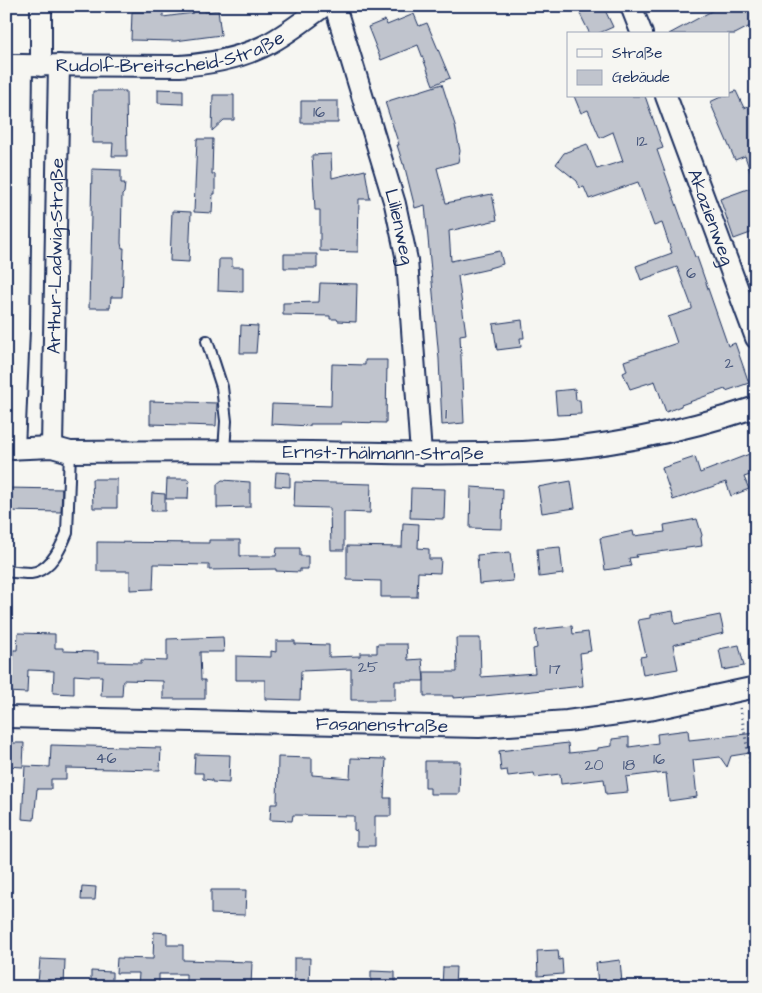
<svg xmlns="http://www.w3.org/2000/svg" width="762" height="993" font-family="'Architects Daughter',sans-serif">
	<rect width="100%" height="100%" fill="#f6f6f2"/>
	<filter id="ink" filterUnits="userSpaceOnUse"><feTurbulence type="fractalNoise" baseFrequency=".02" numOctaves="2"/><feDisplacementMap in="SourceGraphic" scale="10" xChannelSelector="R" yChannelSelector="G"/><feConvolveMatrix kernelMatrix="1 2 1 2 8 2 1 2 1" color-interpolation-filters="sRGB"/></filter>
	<g filter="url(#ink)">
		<path fill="#c0c4cd" stroke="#1b2f5e" d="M192,6H204L205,12L218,10L221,35L175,41L131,40L132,12H163V17L193,13Z
			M576,6H603L613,27L597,34H590Z
			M721,6H756V23L735,34H669Z
			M414,14L419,26L427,23L450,78L433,85L418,45L381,60L368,27L385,20L387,25Z
			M442,84L455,125L460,151L458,162L437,168L446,203L492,194L497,220L449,231L451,261L500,251L503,264L489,268V269L458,276L466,334L460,335L464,423L442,425L439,359L425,205L415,208L404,164H403L397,145H399L385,102Z
			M158,89L183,90V104L158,103Z
			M93,91H126L127,156H112L113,143H92Z
			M736,91L744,108L756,103V180H753L745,156L735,160L710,102L723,96H728V94Z
			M213,95H234V120H224L212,131Z
			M574,96H645L663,148L657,150L695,257H697L728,346L735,343L749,383L726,391L725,389L681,405V406L666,412L655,381L630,389L623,373L627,371L624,361L677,343L668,317L692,309V307L677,267L641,280L636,266L672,253L662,223L654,226L638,182L589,199L584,187L580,188L577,181L556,164L564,153L587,144L597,169L623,161L613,132L600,138L588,110L581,113Z
			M301,101H338V123H301Z
			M197,139H213L212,174H215V194H213L212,213L194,212Z
			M331,154L332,178L365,170L370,199H359L358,252L320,251V210H315L312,155Z
			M92,169L121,170V183H125L124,193L122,195L121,243L122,248H124L122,297H111L110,308H89Z
			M756,186V231L734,239L720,199Z
			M172,211L191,212L189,262L170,261Z
			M284,254H317V268H284Z
			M219,259H232V267H243V292L218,291Z
			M320,283L357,284L356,322L338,321L337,319H330V316L283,315V303L319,302Z
			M522,320L524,338H520L521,347L497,350L493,324Z
			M241,325L258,326L256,353H240Z
			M365,360H387L386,423L341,422V424H310V426L271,424L272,404L331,406L332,364L365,365Z
			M575,389L576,400H580L581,414L557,415L555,391Z
			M150,401L217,403L216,426L150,424Z
			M752,453L756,463V473L744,477L749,489L731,496L726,482L673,500L662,468L695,457L700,473Z
			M276,472L290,473V487L275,486Z
			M92,479H117V508H93Z
			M167,479H189L188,499H166Z
			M222,480L250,482V507L217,508V484Z
			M571,481L575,508L542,513L538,487Z
			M295,482L371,484L370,513L344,512V550H331L330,508L294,507Z
			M471,487L503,489L502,529L470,528Z
			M6,488L62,489L61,512L6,511Z
			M411,488L445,489L444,519L410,518Z
			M152,493L165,494V511H151Z
			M697,519L702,535L701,538L702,546L636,555L637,557L629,558L631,566L605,570L600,538L633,531L634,536L665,532L664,525Z
			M403,523L419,524L418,548L429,549V559H441L440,573L418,572L417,597H381V581L347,580V546L402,547Z
			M209,540H240V556H276L277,548H300V556H308V569H300V572L276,571V569L209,570V565L154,564L153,589L130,590V571H97V542L209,543Z
			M560,547L563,574L539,577L537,549Z
			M510,552L513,581L479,584L477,555Z
			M673,611L675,624L720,615L724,633L673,645L678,669L643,675L640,657L646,656L638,620L650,618V615Z
			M572,626L573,634L588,632L591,651L580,653L583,686L484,696L453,698V696H424V672H457L456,638H480L481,677L535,673L533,649L537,648L535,630Z
			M18,633L55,634V648H63V651L98,652V662L141,663V660L167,661V639L223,637L224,652H200L201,680H205V699H163V681L123,680L122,696H101L102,676H88L74,675V694L53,693L54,671L28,670L27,693L6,692V660H13V650H17Z
			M276,641H295V644L329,645V657L360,656V653H377V644H407L408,660L422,659L424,681H395V700H351V669L301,671L300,700L265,699V680H236V656L271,657V651L276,652Z
			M739,645L744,666L723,670L719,649Z
			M688,730L689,740L756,733V752L731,756L727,767L720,757L693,760L697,797L669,801L666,773L657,774V773L626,777L628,792L606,794L604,779L561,784L560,774L535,777L534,773L508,776L507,770L501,771L499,751L568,743L569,753L598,750V748L612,746V739L629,737V747L658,743L657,734Z
			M6,743H24L23,767L6,766Z
			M51,745L161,748L160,770L66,768V779H51V789H37L34,820L22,819L25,766L50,767Z
			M195,754L230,755L229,783L212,782V780L203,779V773H194Z
			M278,757L312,758V775L350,778L351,758L386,759L384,798H391V816H375V846H357V831L354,830V816L293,815L292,821L270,820L271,804H277Z
			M425,761H460L459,794H430V788H425Z
			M82,886L96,887L95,900H81Z
			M211,890H246L245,915L211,914Z
			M154,932L167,933V945H183V960L252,962L251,987H186V974H159V987H138L139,973H116L117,958L153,959Z
			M558,950L559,960L562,959L563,974L538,976L537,951Z
			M294,958H310L309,987H294Z
			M40,959L65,960L64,987H44V984L38,983Z
			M620,960L622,983L598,985L596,963Z
			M443,967H456L455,987H442Z
			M91,971L112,972V987H91Z
			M371,971L395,972V987H371Z"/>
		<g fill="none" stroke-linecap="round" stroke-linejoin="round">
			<g stroke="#1b2f5e" stroke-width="14">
				<path id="service" d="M207,341L222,387L226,421L224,451
					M6,571C14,572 23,573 31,573C50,571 61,548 67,533L70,452"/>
			</g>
			<g stroke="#1b2f5e" stroke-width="24">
				<g id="minor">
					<path id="s1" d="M335,6L395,204L407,260L421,454"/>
					<path d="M631,6L642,34"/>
					<path id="s2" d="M6,65L180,66C209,64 236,59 262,47C284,37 304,20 324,6"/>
					<path d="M41,66V6"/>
					<path id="s3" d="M666,96L756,338"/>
					<path id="s4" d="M52,447L59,65"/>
					<path id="s5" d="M6,449L52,447L70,452C150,451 231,451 311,452C382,453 452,455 523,452C602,448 681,432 756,407"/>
					<path d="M14,449L19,329L22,65"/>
					<path id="s6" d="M6,717L479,727L567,721L654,709L756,687"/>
				</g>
			</g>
			<path stroke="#1b2f5e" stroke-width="3" stroke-dasharray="1 4" stroke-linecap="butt" d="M740,708L756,794"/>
			<use href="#service" stroke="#f6f6f2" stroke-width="10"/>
			<use href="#minor" stroke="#f6f6f2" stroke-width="20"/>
		</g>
	</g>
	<g text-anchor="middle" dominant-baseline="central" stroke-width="4.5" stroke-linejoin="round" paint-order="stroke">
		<g font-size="16" fill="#44547a">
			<text x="319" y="112">16</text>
			<text x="642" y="141">12</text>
			<text x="691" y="273">6</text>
			<text x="729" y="363">2</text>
			<text x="446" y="414">1</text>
			<text x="368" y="667">25</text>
			<text x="555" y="669">17</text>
			<text x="106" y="758">46</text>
			<text x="659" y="759">16</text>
			<text x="594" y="765">20</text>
			<text x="629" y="765">18</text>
		</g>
		<g font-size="19" fill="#1b2f5e" stroke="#f6f6f2">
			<text stroke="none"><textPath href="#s2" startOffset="166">Rudolf-Breitscheid-Straße</textPath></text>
			<text stroke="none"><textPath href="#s3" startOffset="129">Akazienweg</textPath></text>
			<text stroke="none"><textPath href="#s1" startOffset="230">Lilienweg</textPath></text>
			<text stroke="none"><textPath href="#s4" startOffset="191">Arthur-Ladwig-Straße</textPath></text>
			<text stroke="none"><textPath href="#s5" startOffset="378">Ernst-Thälmann-Straße</textPath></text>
			<text stroke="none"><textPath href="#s6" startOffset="376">Fasanenstraße</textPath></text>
		</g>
	</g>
	<rect width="762" height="993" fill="none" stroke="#f6f6f2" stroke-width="25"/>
	<rect x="12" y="12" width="737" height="968" fill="none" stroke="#1b2f5e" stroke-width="2" filter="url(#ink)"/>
	<rect x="567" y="32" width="162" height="65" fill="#f6f6f2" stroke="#9ea6b7"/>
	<rect x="577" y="49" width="25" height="8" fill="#f6f6f2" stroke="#9ea6b7"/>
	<text x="612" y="58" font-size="15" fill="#1b2f5e">Straße</text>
	<rect x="577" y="70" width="25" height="15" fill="#c0c4cd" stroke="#9ea6b7"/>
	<text x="612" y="82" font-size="15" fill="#1b2f5e">Gebäude</text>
</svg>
